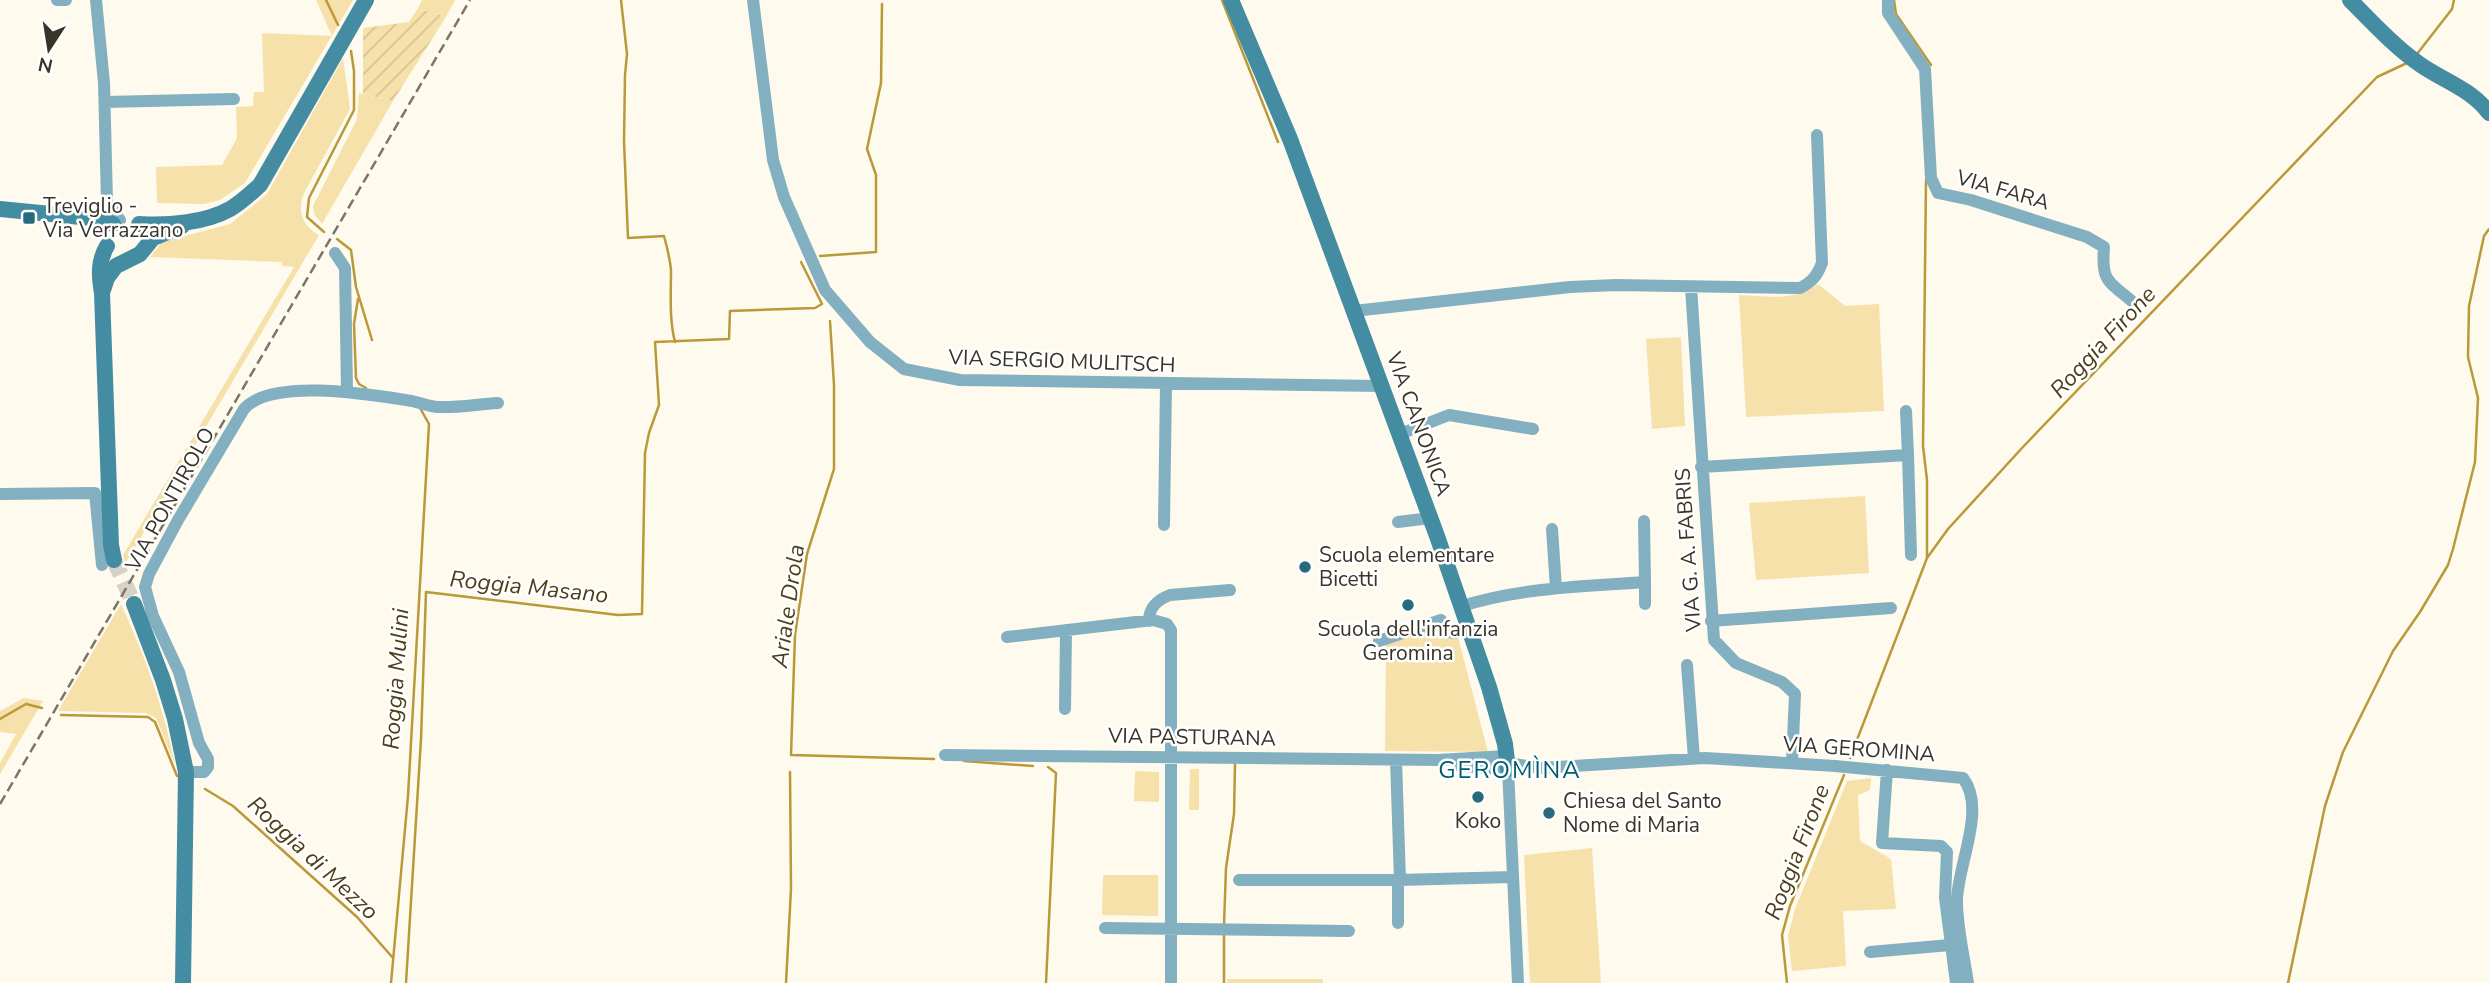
<svg xmlns="http://www.w3.org/2000/svg" width="2489" height="983" font-family="'Nunito Sans',sans-serif">
	<defs>
		<pattern id="garden-furrows" width="10" height="10" patternUnits="userSpaceOnUse" patternTransform="scale(1.75)"><rect width="10" height="10" fill="#f6e1aa"/><path d="M-1 1l2-2M0 10L10 0M9 11l2-2" fill="none" stroke="#d4c292"/></pattern>
	</defs>
	<rect width="100%" height="100%" fill="#fefaee"/>
	<path fill="#f6e1aa" d="M316,0H353L245,183L220,200L204,204L157,203L156,167L222,165L237,138L236,107L253,106L254,92H264L262,33L332,36Z
		M422,0H455L446,17L418,8Z
		M343,58L350,109L304,193C297,210 302,226 319,235L125,564L123,555L294,267L282,266V262L150,257L162,242L230,224L267,194Z
		M359,93L393,101L322,224L314,214L313,206L357,119Z
		M1818,284L1845,306L1879,304L1884,411L1746,417L1739,295C1768,296 1793,302 1818,284Z
		M1681,337L1685,426L1652,429L1646,339Z
		M1865,496L1869,573L1756,580L1749,503Z
		M121,604C146,659 163,705 175,765L156,718L146,713L58,711Z
		M1439,626L1458,637L1488,752L1385,751L1386,643Z
		M24,698L43,701L0,774V763L16,734L0,732V711Z
		M1190,769H1199V810H1189Z
		M1135,771L1159,772V802L1134,801Z
		M1871,778L1870,790L1858,795L1860,841L1891,859L1896,909L1843,911L1846,966L1792,971L1788,936L1795,909L1847,781Z
		M1592,848L1601,983H1530L1524,855Z
		M1103,875H1158V916L1102,915Z
		M1227,979H1323V983H1227Z"/>
	<path fill="url(#garden-furrows)" d="M418,8L446,17L393,101L363,94V28L409,22Z"/>
	<g fill="none" stroke-linecap="round" stroke-linejoin="round">
		<path stroke="#ba993b" stroke-width="2.5" d="M326,0L338,25
			M621,0L627,54L625,75L624,141L628,238L664,236C667,247 670,259 671,270C671,295 669,318 675,342
			M1222,0L1278,142
			M1894,0L1896,14L1931,65
			M2417,54L2452,9L2454,0
			M1926,180L1923,446L1927,480V558
			M324,232L307,217L309,198L354,110V71L351,51
			M337,239L351,250L356,287L372,340
			M820,256L876,252V175L867,149L881,83L882,4
			M358,299L354,324L356,378L359,384L366,388
			M830,321L834,385V469L807,554L795,635L791,755L934,759
			M61,715L148,717L155,722L177,776
			M0,719L26,704L42,708
			M1850,758L1927,558L1948,529L2022,448L2377,77L2407,63
			M964,761L1033,766
			M205,789L233,806L357,917L393,958
			M1224,925L1226,868L1234,814L1235,764
			M391,983L408,796L429,424L420,408
			M406,983L421,739L426,592L618,615L642,614L645,453L649,433L659,405L655,342L729,339L730,311L815,308L822,304L801,262
			M786,983L791,889L790,772
			M1046,983L1056,773L1048,767
			M1224,983V935
			M1787,983L1782,935L1790,906L1844,775
			M2288,983L2325,806L2343,752L2393,651L2420,612L2448,565L2453,549L2475,462L2478,398L2468,357L2469,306L2484,236L2489,229"/>
		<path stroke="#d6d2c6" stroke-width="16" stroke-dasharray="16 8" stroke-linecap="butt" d="M114,560L134,604"/>
		<path stroke="#83b0c0" stroke-width="12" d="M57,0H66
			M96,0L104,83L107,202L120,220
			M753,0L773,160L784,197L825,290L870,342L904,369L960,380L1382,386
			M1888,0V13L1925,69L1931,178L1938,193L1971,200L2087,237L2104,247C2101,283 2109,281 2134,303
			M105,102L234,99
			M335,253L345,268L347,391
			M1691,287L1714,640L1736,663L1782,682L1795,694L1792,763
			M1354,311L1570,287L1616,285L1800,288C1812,282 1817,276 1822,263L1817,135
			M1906,411L1908,455
			M1400,434L1449,415L1533,429
			M1701,467L1908,455L1911,555
			M0,494L95,493L102,565
			M1644,521L1645,582
			M1398,522L1430,518
			M1164,525L1166,384
			M1552,529L1556,588
			M1462,606C1524,587 1581,587 1645,582V604
			M1149,621C1149,607 1157,600 1170,595L1230,590
			M1711,621L1891,608
			M1007,637L1153,620L1167,624L1171,630V983
			M1379,641L1441,620L1448,632L1456,633L1469,628
			M1687,665L1694,759
			M1065,709L1066,630
			M945,755L1438,760L1506,756
			M1396,760L1400,880
			M1507,763L1541,768L1705,758L1835,766L1963,778C1987,809 1957,866 1957,901C1957,928 1964,956 1968,983
			M1460,766L1508,769L1518,983
			M1887,770L1882,843L1941,846L1947,852L1945,898L1956,983
			M186,772H204L208,767V759L199,743L179,672L153,616L145,587L149,574L178,520L244,409C272,377 373,395 412,401C421,403 430,407 438,407C458,408 478,404 498,403
			M1239,880H1398L1513,877
			M1398,880V923
			M1105,928L1349,931
			M1870,952L1950,945"/>
		<path stroke="#438ca2" stroke-width="16" d="M1231,0L1290,139L1437,536L1489,687L1505,744L1508,769
			M2350,0C2372,22 2393,45 2418,63C2441,80 2472,89 2489,113
			M0,209L91,218L113,224
			M139,224C167,226 205,223 230,209C241,203 251,193 260,185L366,0
			M107,246C98,261 99,276 102,293L111,545L114,560
			M103,290L107,278L116,266L140,254L153,238L182,226
			M134,604L163,680L175,719L186,772L183,983"/>
		<path stroke="#797569" stroke-width="2.5" stroke-dasharray="10 5" stroke-linecap="butt" d="M0,804L470,0"/>
	</g>
	<g fill="#286a7d" stroke="#fff" stroke-width="2.5">
		<rect x="22" y="211" width="14" height="14" rx="3.5"/>
		<circle cx="1305" cy="567" r="7"/>
		<circle cx="1408" cy="605" r="7"/>
		<circle cx="1478" cy="797" r="7"/>
		<circle cx="1549" cy="813" r="7"/>
	</g>
	<g text-anchor="middle" dominant-baseline="central" stroke-width="5" stroke-linejoin="round" paint-order="stroke">
		<g font-size="21" fill="#383428" stroke="#fff">
			<text transform="translate(2003 190) rotate(16)">VIA FARA</text>
			<text transform="translate(1062 361) rotate(2)">VIA SERGIO MULITSCH</text>
			<text transform="translate(1419 424) rotate(70)">VIA CANONICA</text>
			<text transform="translate(170 499) rotate(-61)">VIA PONTIROLO</text>
			<text transform="translate(1688 550) rotate(-94)">VIA G. A. FABRIS</text>
			<text transform="translate(1192 737) rotate(1)">VIA PASTURANA</text>
			<text transform="translate(1859 749) rotate(4)">VIA GEROMINA</text>
		</g>
		<g font-size="21" fill="#383428" stroke="#fff" text-anchor="start">
			<text x="43" y="206">Treviglio -<tspan x="43" dy="24">Via Verrazzano</tspan></text>
			<text x="1319" y="555">Scuola elementare<tspan x="1319" dy="24">Bicetti</tspan></text>
			<text x="1408" y="629" text-anchor="middle">Scuola dell'infanzia<tspan x="1408" dy="24">Geromina</tspan></text>
			<text x="1563" y="801">Chiesa del Santo<tspan x="1563" dy="24">Nome di Maria</tspan></text>
			<text x="1478" y="821" text-anchor="middle">Koko</text>
		</g>
		<g font-size="23" font-style="italic" fill="#4d3f17" stroke="#fff">
			<text transform="translate(2103 342) rotate(-47)">Roggia Firone</text>
			<text transform="translate(529 587) rotate(6)">Roggia Masano</text>
			<text transform="translate(788 606) rotate(-82)">Ariale Drola</text>
			<text transform="translate(396 679) rotate(-86)">Roggia Mulini</text>
			<text transform="translate(1797 852) rotate(-69)">Roggia Firone</text>
			<text transform="translate(313 858) rotate(43)">Roggia di Mezzo</text>
		</g>
		<g font-size="24" letter-spacing="2" fill="#015c71" stroke="#fff">
			<text x="1510" y="770">GEROMÌNA</text>
		</g>
	</g>
	<g transform="translate(49 49) rotate(192)" stroke="#ffffff" stroke-width="5" paint-order="stroke">
	<path d="M0-5L12 26L0 18L-12 26Z" fill="#383428"/>
	<text y="-10" font-size="19" font-weight="bold" text-anchor="middle" fill="#383428">N</text>
	</g>
</svg>
